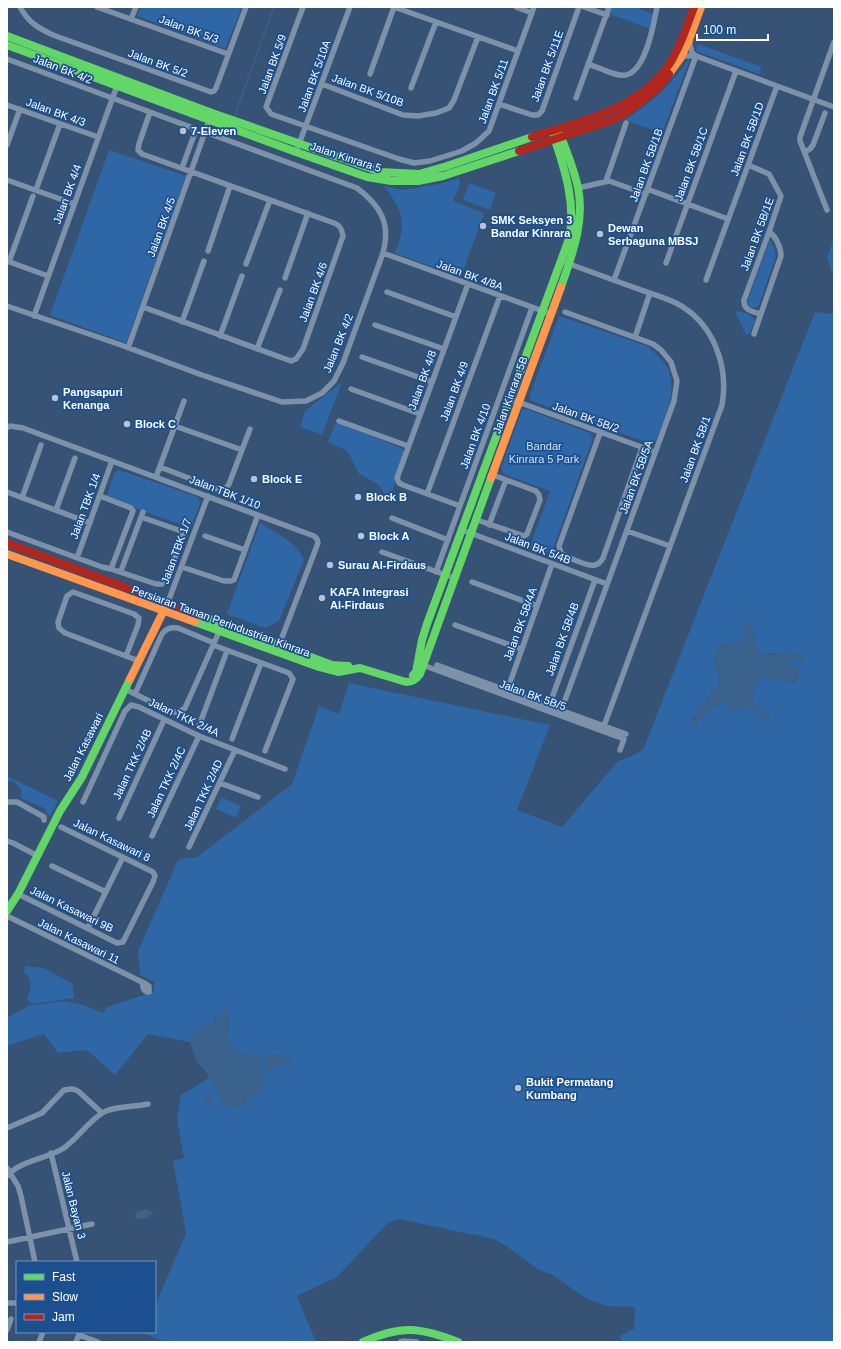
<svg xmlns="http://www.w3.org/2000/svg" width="841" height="1349" font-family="Helvetica,sans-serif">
	<rect width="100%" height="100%" fill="#365274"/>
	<path fill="#2f66a5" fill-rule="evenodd" d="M141,7H242L225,49L137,16Z
		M612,7H634L653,14L651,29L610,14Z
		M698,44L762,67L759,74L696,51Z
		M690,59L662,133L625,120C652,102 670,86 688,60Z
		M109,150L186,176L126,343L50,315Z
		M459,178L460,184L453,201L484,213L461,277L395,253C398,244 402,235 402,226C403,211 392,197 384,186L402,190L439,184Z
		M469,183L496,193L490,210L463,200Z
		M834,238V278L827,258Z
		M770,239L775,250L776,256L759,305L756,307L752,308L747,304L748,300Z
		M735,311C744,312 750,313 755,321L750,333L746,335Z
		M815,312L834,314V1342H622L619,1336L634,1329L635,1307L607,1306L587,1299L551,1274L539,1270L506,1246L494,1239L399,1219L388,1223L381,1230L337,1277L297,1296L316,1342H165L145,1334L146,1332H155V1306L186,1233L173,1161L184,1158L177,1120L181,1095L209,1078L212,1079C217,1091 220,1098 229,1108L243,1105L263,1089L261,1057C249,1052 237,1057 229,1044C223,1034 234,1023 225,1011L216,1017L213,1022L197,1029L190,1042L148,1034L115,1075L87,1050L58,1053L44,1034L7,1046V1018L28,1006L63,1001L80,1004L103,1013L107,1007L153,992L155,982L140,975L138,951L178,860L186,858L197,857L292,784L319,706L339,714L349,683L550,725L517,810L562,827L618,761L630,757L643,750ZM752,622V627L756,637V650L761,655C771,655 781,651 790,652C794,652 801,658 804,660L798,662L792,660L789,661V664L800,670L797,680L791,683C782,679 776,681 767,676L758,679L754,691V704L761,707L769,715L760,714L752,708L729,705L724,703L719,706L714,707C712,710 709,710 706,713C699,719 700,719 691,722L703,705L711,697L718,687L720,682L716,655L719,646H723L731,643L741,641L744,634L746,625ZM275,1055L286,1057L292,1061L286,1065L279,1062L269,1074H267L265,1068L267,1058Z
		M559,316L647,346C654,352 662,359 667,367C680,392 663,420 654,445L532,401L529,398Z
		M342,382L322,435L300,427L305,411Z
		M522,409H526L590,433L593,438L551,554L530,547L550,491L504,474L501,468Z
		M336,422L401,448L404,451L390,500L387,499L380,486L369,479L359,474L349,454L345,450L328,442Z
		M119,470L198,497L200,503L192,526L188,527L106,498L115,472Z
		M260,523C275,533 298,542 304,560L279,621L265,628L227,614Z
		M7,776L58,801L50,816L45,813L46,809L21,798V789L13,781H7Z
		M221,797L241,806L236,818L216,809Z
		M27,966L43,968L72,983L74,995V998L32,1004L27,1000C30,988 35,981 24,973L25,967Z"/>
	<path fill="#3b618d" d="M749,619L752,622V627L756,637V650L761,655H771L780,652H791L796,655L804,656V660L798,662L792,660L789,661V664L800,670V676L791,683C782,679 776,681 767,676L758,679L754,691V703C764,709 769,711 770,723L764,720C759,712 753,708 743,708L739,711H732L729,705L724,703L719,706L714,707C712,710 710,710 707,712C703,715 704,717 698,720L697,724L693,727L691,726V722L696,717L698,708L703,705L705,701L707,702L711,697L710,692L715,685L718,687L720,682L719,670L713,664L716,655L714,649L723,646L727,641L731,643L741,641C744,634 745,626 749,619Z
		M224,1008C226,1012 229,1015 229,1019C230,1031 223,1044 236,1051C243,1056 253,1053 261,1057L263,1089C256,1098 241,1108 229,1108C220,1098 217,1091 212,1079L209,1078L205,1070L197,1062L190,1042L197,1029L213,1022Z
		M269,1055C278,1055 285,1056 292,1061L290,1066L279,1062L269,1075L267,1074C265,1068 265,1061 269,1055Z
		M206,1095L209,1096L213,1101L214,1106L210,1107L204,1101L203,1097Z
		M146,1209L149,1211L153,1212V1214L149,1215L148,1218L139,1219L135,1217L136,1212Z"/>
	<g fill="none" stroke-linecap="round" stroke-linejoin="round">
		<path stroke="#3b618d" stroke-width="1.5" d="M235,115L274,7
			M797,1016L834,1015"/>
		<path stroke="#7d92a8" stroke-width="5.5" d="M20,7C28,22 38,28 53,35L211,92L214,91L216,88L246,7
			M97,7L228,54
			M303,7L266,107L271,114L399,159L414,163L430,161L462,151L476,143L489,131L534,7
			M394,7L518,51
			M516,7L532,13
			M584,7L607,15
			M131,19L136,7
			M689,40L692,53L696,56
			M7,59L193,128L194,130V135L182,168
			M680,59L685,56H696L777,86L706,280
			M588,64C598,67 616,77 626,75C646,71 654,23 657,7
			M370,74L394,7
			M322,84L403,115L418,116L436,113L449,108L454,100L478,37
			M777,86L834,107
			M411,88L436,22
			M576,98L609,7
			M499,104L532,115H538L542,111L579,7
			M7,105L98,137
			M7,145L20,109
			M296,152L350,7
			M805,152L810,149L813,145L825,113
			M748,165L769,174L781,196L769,232L744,300C743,310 753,312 761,314
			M7,180L74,204
			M606,181L626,123
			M37,187L60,124
			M578,188L609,181L646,194
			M647,189L728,219
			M827,210L800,141V137L834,42
			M208,251L230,186
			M383,253L551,314
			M7,261L48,276
			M561,261C584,269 607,278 630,286C645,292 662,296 676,303C713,322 729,365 722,405L604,726
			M9,262L33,196
			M666,263L736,71
			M246,264L270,200
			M285,278L308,213
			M614,280L696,56
			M387,292L456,317
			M7,306L121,345L202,375L282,402L306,401L322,393L334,381L343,363L383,253C391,224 381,206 357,188L205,132
			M143,307L291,361L296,359L303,349L343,236C342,229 340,225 334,223L142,154L138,150L139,144L150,112
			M34,316L118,83
			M182,322L204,261
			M375,325L444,349
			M754,334L781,256C781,248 776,236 769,232
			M220,336L242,276
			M635,337L650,293
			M128,348L210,118
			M257,349L280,290
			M362,357L432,382
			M351,389L420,414
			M510,399L655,452
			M339,421L408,446
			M175,426L242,450
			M7,428L10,426L23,428L314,536L317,539L318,543L278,648
			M600,433L559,546L561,553C567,557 588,567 595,565C599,564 601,562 603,558L642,448
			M160,467L217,489C223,491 226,489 229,484L250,429
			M156,477L184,401
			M7,492L90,523
			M427,494L500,296
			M22,498L41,445
			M460,506L403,485L399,483L397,478L468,284
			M56,510L75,458
			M392,518L448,540
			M477,520L524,536L527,534L540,500L539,495L536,491L493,475
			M489,525L506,480
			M462,530L607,584
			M627,531L670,546
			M7,532L102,567L111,569L133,511L131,508L100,496
			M205,536L245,550
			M382,552L454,578
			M77,558L112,461
			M182,567L224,581H231L234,580L258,515
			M111,569L156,584H162L167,579L184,532L141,517
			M121,571L143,512
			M436,572L532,308
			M472,582L537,606
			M168,602L208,496
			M455,625L521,649
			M213,645L289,673L293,679L265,751
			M126,656L138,625L139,618L134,614L73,592L67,596L58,622L59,628L65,633L139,661
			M420,664L624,739L620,750
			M437,665L626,734
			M125,689L171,712C177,713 181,712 185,708L219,632
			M507,691L552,564
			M135,694L161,636C165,629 169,627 178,628L214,643
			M549,706L595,580
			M561,711L674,401L677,381L671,362L661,350L653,344L645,341L565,312
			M199,726L227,651
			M232,739L261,663
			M220,783L258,797
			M7,802H17L44,817V820
			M83,802L125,711L131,705L139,707L199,736L285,769
			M119,818L164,720
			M152,836L199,736
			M7,841L13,843L38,856
			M189,847L235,750
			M52,866L106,892
			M18,894L117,943L123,942L153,882L155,876L153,872L61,827
			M7,916L146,984L149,986V992H147C143,990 142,988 143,983
			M88,928L123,857
			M7,1128L42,1113L64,1090C70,1089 73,1088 78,1091L102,1113
			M51,1153L77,1262
			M7,1168L18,1186L21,1196L35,1262
			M7,1176C21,1160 47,1159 64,1148C78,1138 92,1117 106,1111C119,1106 135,1107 148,1104
			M7,1242L92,1224
			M7,1303H17
			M7,1330L11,1319
			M79,1335L98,1342
			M39,1342L43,1332
			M76,1342L80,1332
			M400,1342L403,1341L417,1342"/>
		<path stroke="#63d668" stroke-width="8" d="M7,36L212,113L381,172L419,174L447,166L532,137
			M7,45L296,152L367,177L391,181H418L443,176L519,151
			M558,129C565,148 574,168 578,188C585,222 572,255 561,287
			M199,615L332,665L348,666
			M195,622L319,667L338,672L360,668L406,682C413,682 416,679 420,674L491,478
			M413,675L416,672L422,640L427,624L569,239C577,202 563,165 552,131
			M7,911L18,894L60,811L82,777L130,679
			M363,1342C401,1325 420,1327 458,1342"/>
		<path stroke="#ff974d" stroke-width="8" d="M669,74L680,59L689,40L701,7
			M491,478L561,287
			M7,554L195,622
			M130,679L165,608"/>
		<path stroke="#b3261e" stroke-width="8" d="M532,137C581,121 640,110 670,63C681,46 687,26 694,7
			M519,151L612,120L624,114L657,89L669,74
			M7,543L199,615"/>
	</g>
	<g fill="#b9c2ce" stroke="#1b4f8f" stroke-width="1.5">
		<circle cx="183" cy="131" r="4"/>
		<circle cx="483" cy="226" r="4"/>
		<circle cx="600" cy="234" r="4"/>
		<circle cx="55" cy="398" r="4"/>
		<circle cx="127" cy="424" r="4"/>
		<circle cx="254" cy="479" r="4"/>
		<circle cx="358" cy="497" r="4"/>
		<circle cx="361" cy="536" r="4"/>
		<circle cx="330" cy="565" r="4"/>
		<circle cx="322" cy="598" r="4"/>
		<circle cx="518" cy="1088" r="4"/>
	</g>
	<g text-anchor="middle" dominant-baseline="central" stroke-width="3.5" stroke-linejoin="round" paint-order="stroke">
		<g font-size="11" fill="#fff" stroke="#1b4f8f">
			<text transform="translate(189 29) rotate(20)">Jalan BK 5/3</text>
			<text transform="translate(158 63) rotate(20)">Jalan BK 5/2</text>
			<text transform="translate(272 64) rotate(-70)">Jalan BK 5/9</text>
			<text transform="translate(547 66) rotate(-70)">Jalan BK 5/11E</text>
			<text transform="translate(63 69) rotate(21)">Jalan BK 4/2</text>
			<text transform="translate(314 76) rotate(-70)">Jalan BK 5/10A</text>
			<text transform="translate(368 90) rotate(20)">Jalan BK 5/10B</text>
			<text transform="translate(493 91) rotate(-70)">Jalan BK 5/11</text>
			<text transform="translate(56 112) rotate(20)">Jalan BK 4/3</text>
			<text transform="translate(747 139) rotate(-70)">Jalan BK 5B/1D</text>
			<text transform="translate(346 157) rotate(18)">Jalan Kinrara 5</text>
			<text transform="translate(691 164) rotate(-70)">Jalan BK 5B/1C</text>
			<text transform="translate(646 165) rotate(-70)">Jalan BK 5B/1B</text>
			<text transform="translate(67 194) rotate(-70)">Jalan BK 4/4</text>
			<text transform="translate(161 227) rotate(-70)">Jalan BK 4/5</text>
			<text transform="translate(757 234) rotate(-70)">Jalan BK 5B/1E</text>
			<text transform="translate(470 275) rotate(20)">Jalan BK 4/8A</text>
			<text transform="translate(313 292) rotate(-70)">Jalan BK 4/6</text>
			<text transform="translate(338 343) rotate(-68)">Jalan BK 4/2</text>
			<text transform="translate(422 380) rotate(-70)">Jalan BK 4/8</text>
			<text transform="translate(454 391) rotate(-70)">Jalan BK 4/9</text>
			<text transform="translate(510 395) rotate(-70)">Jalan Kinrara 5B</text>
			<text transform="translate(586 417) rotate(20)">Jalan BK 5B/2</text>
			<text transform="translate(475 436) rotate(-70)">Jalan BK 4/10</text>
			<text transform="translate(695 449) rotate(-70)">Jalan BK 5B/1</text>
			<text transform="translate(636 477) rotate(-70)">Jalan BK 5B/5A</text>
			<text transform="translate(225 492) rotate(21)">Jalan TBK 1/10</text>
			<text transform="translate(85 506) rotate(-70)">Jalan TBK 1/4</text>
			<text transform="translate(538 548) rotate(21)">Jalan BK 5/4B</text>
			<text transform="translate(176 551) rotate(-70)">Jalan TBK 1/7</text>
			<text transform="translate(221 621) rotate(20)">Persiaran Taman Perindustrian Kinrara</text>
			<text transform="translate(520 624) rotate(-70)">Jalan BK 5B/4A</text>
			<text transform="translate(562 639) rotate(-70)">Jalan BK 5B/4B</text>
			<text transform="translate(533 695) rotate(20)">Jalan BK 5B/5</text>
			<text transform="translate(184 717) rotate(25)">Jalan TKK 2/4A</text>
			<text transform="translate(83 747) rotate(-63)">Jalan Kasawari</text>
			<text transform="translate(132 764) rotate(-65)">Jalan TKK 2/4B</text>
			<text transform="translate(166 782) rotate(-65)">Jalan TKK 2/4C</text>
			<text transform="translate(203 795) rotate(-65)">Jalan TKK 2/4D</text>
			<text transform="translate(112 840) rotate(26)">Jalan Kasawari 8</text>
			<text transform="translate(72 909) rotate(26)">Jalan Kasawari 9B</text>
			<text transform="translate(79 941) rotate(26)">Jalan Kasawari 11</text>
			<text transform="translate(74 1205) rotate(76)">Jalan Bayan 3</text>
		</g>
		<g font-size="11" font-weight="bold" fill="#fff" stroke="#1b4f8f" text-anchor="start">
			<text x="191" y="131">7-Eleven</text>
			<text x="491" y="220">SMK Seksyen 3<tspan x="491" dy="13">Bandar Kinrara</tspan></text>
			<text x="608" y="228">Dewan<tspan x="608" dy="13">Serbaguna MBSJ</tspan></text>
			<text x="63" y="392">Pangsapuri<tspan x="63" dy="13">Kenanga</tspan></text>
			<text x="135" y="424">Block C</text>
			<text x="262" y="479">Block E</text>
			<text x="366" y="497">Block B</text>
			<text x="369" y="536">Block A</text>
			<text x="338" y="565">Surau Al-Firdaus</text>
			<text x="330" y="592">KAFA Integrasi<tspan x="330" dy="13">Al-Firdaus</tspan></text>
			<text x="526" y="1082">Bukit Permatang<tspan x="526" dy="13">Kumbang</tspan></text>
		</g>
		<g font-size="11" fill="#cfe3fa" stroke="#1b4f8f">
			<text x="544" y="446">Bandar<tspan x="544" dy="13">Kinrara 5 Park</tspan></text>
		</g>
	</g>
	<rect width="841" height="1349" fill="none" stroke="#ffffff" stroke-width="16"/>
	<rect x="16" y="1261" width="140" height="72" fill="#1b4f8f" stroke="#7695bc"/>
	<rect x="24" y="1274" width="20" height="6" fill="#63d668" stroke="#7695bc"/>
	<text x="52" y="1281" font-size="12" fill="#ffffff">Fast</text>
	<rect x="24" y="1294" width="20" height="6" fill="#ff974d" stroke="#7695bc"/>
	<text x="52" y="1301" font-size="12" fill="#ffffff">Slow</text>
	<rect x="24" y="1314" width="20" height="6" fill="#b3261e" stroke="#7695bc"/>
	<text x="52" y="1321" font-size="12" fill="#ffffff">Jam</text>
	<path d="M697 34v6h71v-6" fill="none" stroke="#ffffff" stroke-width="2"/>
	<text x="703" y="34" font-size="12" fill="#ffffff" stroke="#1b4f8f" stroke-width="3" paint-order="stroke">100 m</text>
</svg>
